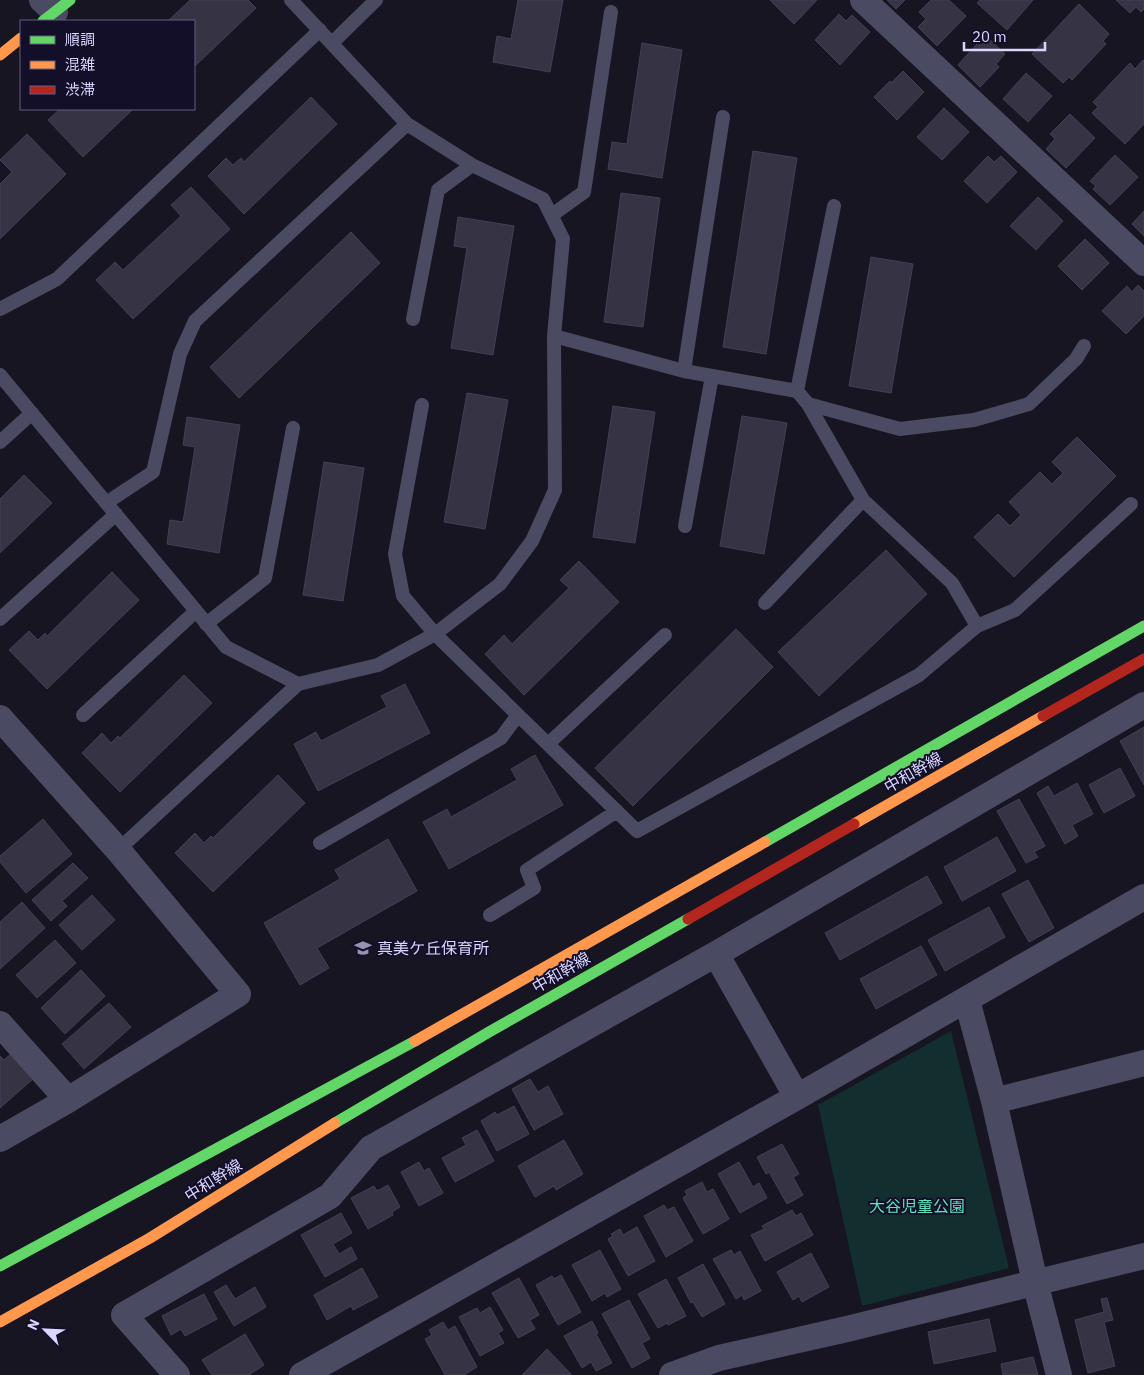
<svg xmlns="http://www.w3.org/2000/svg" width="1144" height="1375" font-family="'IBM Plex Sans','Noto Sans JP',sans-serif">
	<rect width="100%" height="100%" fill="#171522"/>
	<path fill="#132e2e" d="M951,1031L1009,1268L862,1306L818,1105Z"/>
	<path fill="#353344" stroke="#434056" d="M190,0H248L256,8L194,67V21H168Z
		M518,0H563L550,72L493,62L497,36L511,39Z
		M770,0H817L794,24Z
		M887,0H905L896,9Z
		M931,0H949L966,16L937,46L918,27L926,19L919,12Z
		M980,0H1033L1007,30L977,3Z
		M1116,0H1144V9L1141,12L1136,7L1130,13Z
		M1079,4L1109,34L1103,41L1106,44L1072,80L1069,77L1063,83L1032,54Z
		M839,14L846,21L852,15L870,32L840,65L815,40Z
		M985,35L1005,54L996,64L999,67L980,87L958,65Z
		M642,43L682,50L662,178L608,169L612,142L627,144Z
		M1143,60L1144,61V124L1125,144L1092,113L1098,107L1093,102L1130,63L1135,69Z
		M903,71L924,92L897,120L874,97L890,81L891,83Z
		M1026,73L1052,96L1028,122L1003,99Z
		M311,97L337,124L244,214L208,176L226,158L233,165L241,158L244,162Z
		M944,108L969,132L942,160L917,137Z
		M60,109H133L83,157L48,120Z
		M1070,114L1095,138L1066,168L1046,149L1055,139L1050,134Z
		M27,134L66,174L0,239V184L12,172L0,160Z
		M753,151L797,158L766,354L723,347Z
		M1115,155L1138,177L1110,205L1093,189L1096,186L1090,181Z
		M988,156L994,162L1001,156L1017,172L987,203L964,181Z
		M191,187L230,229L133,319L96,280L115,262L123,270L181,216L171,205Z
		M621,193L660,198L643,327L604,322Z
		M1038,197L1063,221L1036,250L1010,226Z
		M1144,211V236L1132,224Z
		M458,217L514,226L493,355L451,348L467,248L454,246Z
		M351,232L380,263L239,398L210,367Z
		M1085,239L1109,263L1082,290L1058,266Z
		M871,257L913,264L891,393L849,386Z
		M1138,285L1144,291V316L1126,334L1102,311L1127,286L1132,292Z
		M467,393L508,400L485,529L444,522Z
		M613,406L655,412L635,543L593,537Z
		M742,416L787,423L764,554L720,546Z
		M187,417L240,425L219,553L167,544L170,520L183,522L195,447L183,445Z
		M1077,437L1116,476L1014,577L974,537L998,514L1010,526L1021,515L1009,502L1040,472L1052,484L1063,473L1052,462Z
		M324,462L364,468L343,601L303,595Z
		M24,475L52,503L0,553V499Z
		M886,550L927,594L819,696L778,652Z
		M579,561L619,602L524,695L485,654L504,635L512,644L569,588L560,580Z
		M112,572L139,600L47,689L9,650L29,631L38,640L45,633L47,636Z
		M736,629L773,667L633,806L595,768Z
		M184,675L212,703L120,792L82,753L102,733L111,743L118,736L120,738Z
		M405,684L430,733L318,791L294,744L316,732L321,741L387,707L381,696Z
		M1144,727V785L1120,741Z
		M535,755L563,805L449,869L423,822L447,809L451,817L517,780L511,769Z
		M1120,768L1135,796L1104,813L1089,785Z
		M278,775L305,803L213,892L175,853L195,833L204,843L211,836L213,838Z
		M1077,783L1093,814L1072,825L1078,836L1065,844L1037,793L1048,786L1054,796Z
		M1019,799L1045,846L1034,852L1038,857L1026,863L997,811Z
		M43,819L72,854L26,893L0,862V856Z
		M997,837L1016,871L962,901L944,867Z
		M388,839L417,891L317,948L329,968L300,985L264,923L340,879L335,870Z
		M73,863L88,878L62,901L67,906L51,921L32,900Z
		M927,876L942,903L840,960L825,933Z
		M1028,880L1054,928L1029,942L1002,894Z
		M92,895L115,920L82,950L59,925Z
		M22,902L45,928L0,969V922Z
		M989,907L1005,937L945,971L928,940Z
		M55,940L76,963L37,998L16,975Z
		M921,946L937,975L876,1009L860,979Z
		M81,970L105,996L65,1034L41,1008Z
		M109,1003L131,1027L84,1069L62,1044Z
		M12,1053L34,1078L0,1108V1056L4,1060Z
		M530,1079L538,1092L548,1086L563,1114L534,1130L512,1089Z
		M514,1106L529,1134L497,1151L481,1121L495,1112L497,1115Z
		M477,1130L494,1161L455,1182L442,1158L466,1145L462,1138Z
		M564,1140L583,1174L556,1190L554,1186L535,1197L518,1166Z
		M782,1144L799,1174L793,1177L803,1195L787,1204L769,1172L766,1174L757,1157Z
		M419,1162L424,1171L429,1168L443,1193L419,1206L401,1172Z
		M739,1162L753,1187L759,1183L767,1198L740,1213L718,1174Z
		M702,1182L707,1192L713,1189L729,1219L703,1234L683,1198L687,1195L685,1191Z
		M388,1185L400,1207L392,1212L393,1215L368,1229L351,1198L374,1186L377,1191Z
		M664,1205L667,1210L674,1207L693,1241L666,1257L644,1216Z
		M792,1210L796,1216L801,1213L813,1235L765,1261L751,1235L764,1229L762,1226Z
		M341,1213L352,1233L333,1244L339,1254L351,1247L357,1259L325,1277L301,1235Z
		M637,1227L655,1261L628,1276L608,1239L613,1236L611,1234L620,1229L623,1235Z
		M600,1250L621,1289L607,1297L605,1293L592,1301L572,1265Z
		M731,1250L734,1255L740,1251L761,1291L744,1300L742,1295L736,1299L713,1259Z
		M811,1253L829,1287L802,1302L799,1296L793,1300L777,1272Z
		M703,1264L725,1304L702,1317L693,1302L691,1303L678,1278Z
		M362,1268L378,1297L353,1310L351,1306L327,1320L314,1295Z
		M561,1275L581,1312L558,1325L536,1285L552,1276L554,1279Z
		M519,1278L539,1315L530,1320L535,1329L518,1338L492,1293Z
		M666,1279L686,1316L668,1325L667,1323L658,1328L638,1294Z
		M226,1285L235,1299L255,1287L266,1307L234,1326L214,1292Z
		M204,1294L217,1319L185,1336L181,1329L171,1335L162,1316Z
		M1107,1298L1113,1320L1104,1322L1115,1366L1088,1373L1075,1320L1104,1312L1101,1299Z
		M629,1300L650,1339L642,1343L650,1358L632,1368L602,1314Z
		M490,1307L503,1330L498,1333L504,1343L480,1356L459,1317L477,1308L480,1313Z
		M989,1319L996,1351L934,1364L928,1332Z
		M592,1321L598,1333L596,1334L612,1363L596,1371L591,1362L582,1368L564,1336Z
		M443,1322L448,1330L455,1326L477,1367L464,1375H445L425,1339L432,1335L429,1330Z
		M245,1334L264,1365L249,1375H212L202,1360Z
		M547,1349L572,1375H522Z
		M1033,1357L1038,1375H1003L1001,1364Z"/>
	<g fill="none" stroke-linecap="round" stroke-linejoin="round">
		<path stroke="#4a4a63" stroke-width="14" d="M332,43L376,0
			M552,215L584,192L611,12
			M0,309L57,279L320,30
			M413,319L438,190L472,165
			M554,336L684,371L797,391L808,404L863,500L952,583L977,626
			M684,371L723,117
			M0,375L226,647L298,684
			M797,391L834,206
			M808,404L900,429L974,420L1029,404L1076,359L1084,346
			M422,405L395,554L403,596L435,634L637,831L919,675L977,626L1015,610L1131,504
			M0,442L32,413
			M106,503L153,472L180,354L195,321L407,124
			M685,526L712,376
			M765,603L863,500
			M0,619L116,514
			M206,624L265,578L293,428
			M83,715L196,611
			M548,744L665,635
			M320,843L501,738L518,715
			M118,850L298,684L378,665L435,634L500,584L532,541L555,490L554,336L563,239L543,199L472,165L407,124L291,0
			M490,915L534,888L527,870L617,811"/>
		<path stroke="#4a4a63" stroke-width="26" d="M42,0L55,12
			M863,0L1144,263
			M0,718L118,850L238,994L68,1100L0,1139
			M716,954L797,1097
			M967,1000L994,1101L1035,1282L1059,1375
			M0,1024L68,1100
			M994,1101L1144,1063
			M177,1375L124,1315L330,1196L371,1148L716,954L1144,705
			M302,1375L797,1097L1144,897
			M672,1375L719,1358L847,1329L1144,1256"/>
		<path stroke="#63d668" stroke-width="11" d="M43,21L70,0
			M765,842L1144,626
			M335,1123L489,1032L688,919
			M0,1266L415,1041"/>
		<path stroke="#ff974d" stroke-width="11" d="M0,55L21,38
			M854,824L1043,716
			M415,1041L765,842
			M0,1322L150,1238L335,1123"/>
		<path stroke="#b3261e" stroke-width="11" d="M1043,716L1144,659
			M688,919L854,824"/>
	</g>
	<defs>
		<g id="school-bare" transform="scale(1.35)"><path d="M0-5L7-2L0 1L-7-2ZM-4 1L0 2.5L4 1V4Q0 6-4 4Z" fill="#9592b2" stroke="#130f28" stroke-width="2.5" paint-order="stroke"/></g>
	</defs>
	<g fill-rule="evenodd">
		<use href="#school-bare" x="363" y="948"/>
	</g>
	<g text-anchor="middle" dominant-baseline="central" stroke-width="4" stroke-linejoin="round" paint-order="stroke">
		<g font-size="16" fill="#d9d6ff" stroke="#130f28">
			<text transform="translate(913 772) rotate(-30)">中和幹線</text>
			<text transform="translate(561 972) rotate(-30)">中和幹線</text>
			<text transform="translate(213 1180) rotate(-32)">中和幹線</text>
		</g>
		<g font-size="16" fill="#d9d6ff" stroke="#130f28" text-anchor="start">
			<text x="377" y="948">真美ケ丘保育所</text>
		</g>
		<g font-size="16" fill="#5fe2bd" stroke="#130f28">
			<text x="917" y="1206">大谷児童公園</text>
		</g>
	</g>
	<rect x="20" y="20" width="175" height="90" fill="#130f28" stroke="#625f7e"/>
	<rect x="30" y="36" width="25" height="8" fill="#63d668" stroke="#625f7e"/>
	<text x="65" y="45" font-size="15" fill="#d9d6ff">順調</text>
	<rect x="30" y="61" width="25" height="8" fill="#ff974d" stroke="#625f7e"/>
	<text x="65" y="70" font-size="15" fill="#d9d6ff">混雑</text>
	<rect x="30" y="86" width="25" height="8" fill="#b3261e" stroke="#625f7e"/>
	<text x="65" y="95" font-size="15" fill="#d9d6ff">渋滞</text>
	<g transform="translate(45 1330) rotate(294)" stroke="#130f28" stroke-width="4" paint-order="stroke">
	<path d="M0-4L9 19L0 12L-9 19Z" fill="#d9d6ff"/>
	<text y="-8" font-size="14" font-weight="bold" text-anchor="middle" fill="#d9d6ff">N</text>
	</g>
	<path d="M964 42v8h81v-8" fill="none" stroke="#d9d6ff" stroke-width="2.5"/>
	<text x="972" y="42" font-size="15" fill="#d9d6ff" stroke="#130f28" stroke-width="4" paint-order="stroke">20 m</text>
</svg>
